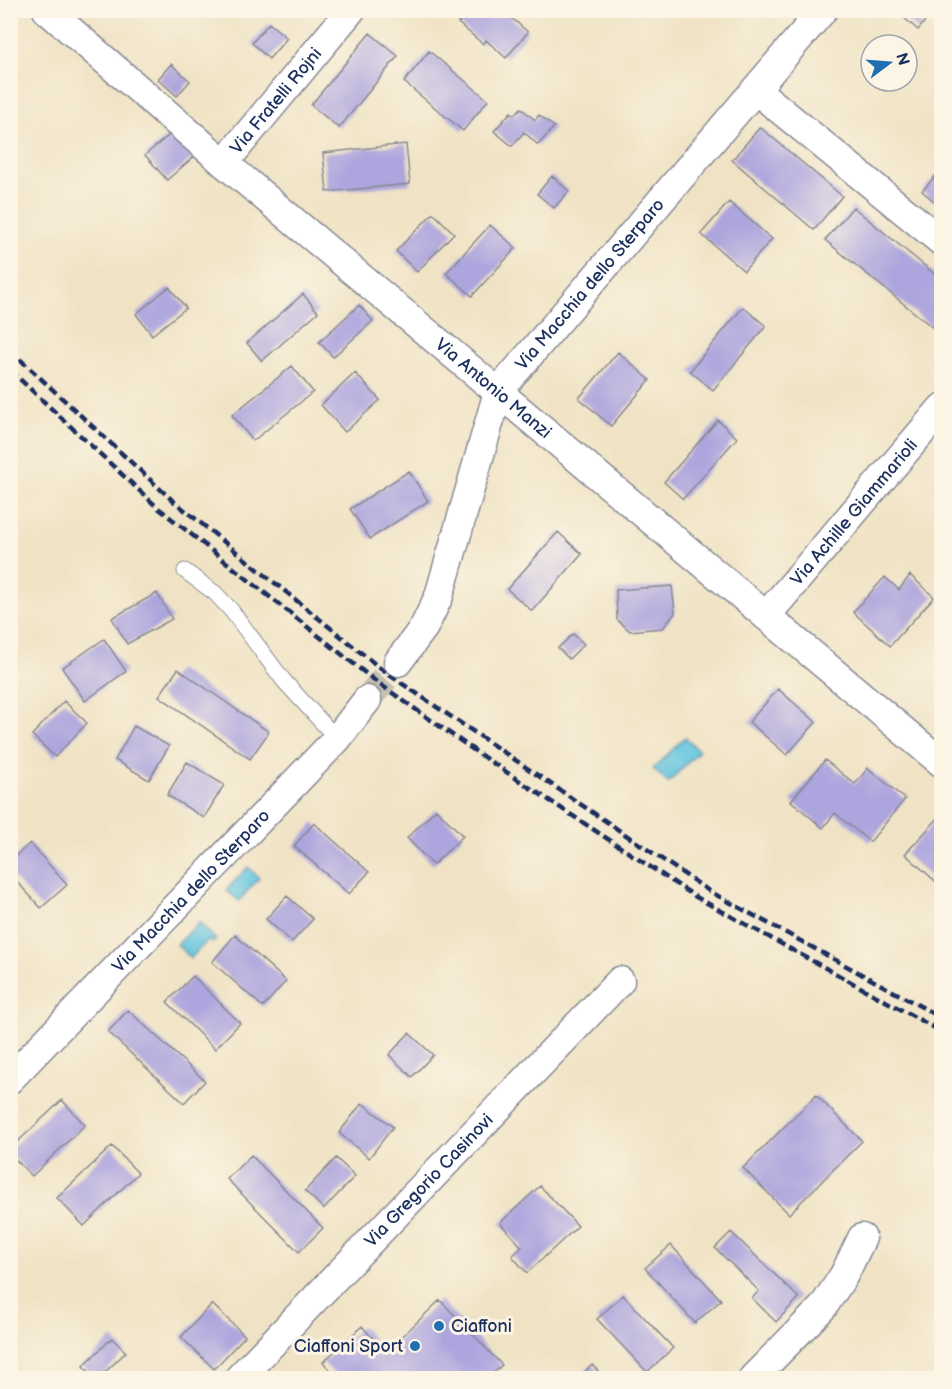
<svg xmlns="http://www.w3.org/2000/svg" width="952" height="1389" font-family="'Balsamiq Sans',sans-serif">
	<rect width="100%" height="100%" fill="#fcf5e5"/>
	<filter id="ink" filterUnits="userSpaceOnUse"><feTurbulence type="fractalNoise" baseFrequency=".0167" numOctaves="2"/><feDisplacementMap in="SourceGraphic" scale="12" xChannelSelector="R" yChannelSelector="G"/><feConvolveMatrix kernelMatrix="1 2 1 2 8 2 1 2 1" color-interpolation-filters="sRGB"/></filter>
	<filter id="wash" filterUnits="userSpaceOnUse"><feTurbulence type="fractalNoise" baseFrequency=".008" numOctaves="4" result="noise"/><feDisplacementMap in="SourceGraphic" scale="24" xChannelSelector="R" yChannelSelector="G"/><feGaussianBlur stdDeviation="1.35" result="paint"/><feColorMatrix in="noise" values="0 0 0 0 0 0 0 0 0 0 0 0 0 0 0 0 0 1.4 0 .05"/><feComposite in="paint" operator="in"/></filter>
	<g filter="url(#wash)">
		<rect width="100%" height="100%" fill="#f0e3c5"/>
		<path fill="#61c4de" stroke="#3e7a9e" stroke-width="1.5" d="M685,737L699,751L668,783L653,769Z
			M248,867L259,878L239,901L226,890Z
			M199,922L216,940L212,943L208,940L191,958L177,945Z"/>
		<g id="blocks">
			<path fill="#ada5dd" d="M465,10H502L528,32L506,58L486,40L483,44L458,23L467,12Z
				M895,10H934L918,30Z
				M269,23L287,38L269,59L252,43Z
				M370,33L398,56L339,128L311,105Z
				M429,51L488,100L463,131L404,82Z
				M171,64L190,81L177,96L158,79Z
				M521,108L535,120L539,115L554,127L538,145L524,132L512,146L494,131L511,112L514,115Z
				M760,127L842,196L814,230L732,160Z
				M175,130L197,154L167,180L145,155Z
				M406,144L410,184L327,192L323,153Z
				M942,169V208L922,191Z
				M552,176L569,191L554,208L537,194Z
				M729,202L772,239L744,271L701,234Z
				M853,207L942,280V335L825,240Z
				M433,213L454,233L417,272L396,251Z
				M490,225L516,248L472,296L446,273Z
				M169,287L186,308L152,335L136,314Z
				M303,294L318,312L262,361L247,343Z
				M359,305L373,321L333,357L319,342Z
				M743,307L766,326L713,390L690,371Z
				M618,352L650,380L611,426L579,398Z
				M292,366L313,392L253,441L232,415Z
				M355,373L380,400L345,432L321,405Z
				M718,420L737,438L683,499L664,482Z
				M409,471L428,501L370,539L350,509Z
				M558,532L582,554L532,611L507,589Z
				M910,575L934,597L890,646L853,612L885,577L899,590Z
				M672,586L675,613L663,628L630,631L617,620L616,590Z
				M157,593L172,619L127,644L112,618Z
				M573,634L584,644L569,659L558,648Z
				M104,639L126,671L85,701L62,668Z
				M178,669L269,732L250,759L159,696Z
				M778,689L816,722L787,755L749,722Z
				M64,701L87,723L55,757L32,735Z
				M134,726L169,746L149,780L115,760Z
				M825,760L855,784L868,768L905,799L870,842L835,813L823,828L791,801Z
				M187,762L224,785L204,818L167,795Z
				M436,809L463,836L433,865L407,838Z
				M942,814V887L905,854Z
				M314,823L369,872L349,894L294,846Z
				M30,843L67,885L41,908L10,874V861Z
				M287,896L313,919L292,942L266,919Z
				M235,935L286,981L263,1007L212,962Z
				M193,976L240,1023L215,1049L167,1002Z
				M128,1010L205,1081L184,1103L108,1032Z
				M409,1033L433,1055L412,1077L389,1055Z
				M816,1095L862,1141L789,1214L743,1168Z
				M62,1100L85,1125L32,1176L10,1154V1149Z
				M362,1103L393,1127L369,1158L339,1133Z
				M112,1146L138,1173L84,1226L57,1198Z
				M251,1155L323,1228L299,1252L227,1179Z
				M336,1158L355,1176L324,1209L305,1191Z
				M540,1186L578,1226L527,1273L512,1256L522,1247L500,1223Z
				M731,1232L799,1298L776,1322L752,1298L759,1291L715,1248Z
				M671,1245L721,1300L695,1323L645,1268Z
				M623,1295L673,1348L647,1372L597,1319Z
				M440,1300L502,1365L488,1378H338L323,1362L362,1326L385,1353Z
				M212,1304L245,1336L214,1369L181,1337Z
				M112,1338L126,1352L99,1378H95L83,1366Z
				M592,1365L605,1378H578Z"/>
		</g>
	</g>
	<g filter="url(#ink)">
		<use href="#blocks" fill-opacity="0" stroke="#868992" stroke-width="1.5"/>
		<g fill="none" stroke-linecap="round" stroke-linejoin="round">
			<path stroke="#c5bfb0" stroke-width="28" stroke-dasharray="28 14" stroke-linecap="butt" d="M367,700L398,662"/>
			<g stroke="#868992" stroke-width="17">
				<path id="service" d="M185,571L215,593L231,610L284,681L337,739"/>
			</g>
			<g stroke="#868992" stroke-width="31">
				<g id="minor">
					<path id="s1" d="M47,10L224,163L942,763"/>
					<path d="M756,90L942,242"/>
					<path id="s2" d="M224,163L351,10"/>
					<path id="s3" d="M766,616L942,408"/>
					<path id="s4" d="M398,662L424,627L439,596L498,392L823,10"/>
					<path id="s5" d="M10,1079L337,739L367,700"/>
					<path id="s6" d="M239,1378L620,981"/>
					<path d="M753,1378L823,1307L844,1275L862,1238"/>
				</g>
			</g>
			<use href="#service" stroke="#fff" stroke-width="15"/>
			<use href="#minor" stroke="#fff" stroke-width="28"/>
			<path stroke="#1b2f5e" stroke-width="4.5" stroke-dasharray="9 4.5" stroke-linecap="butt" d="M10,350L171,499L385,672L709,891L942,1018
				M10,370L157,507L374,680L485,758L696,897L942,1032"/>
		</g>
	</g>
	<g fill="#1f6fb2" stroke="#fcf5e5" stroke-width="2">
		<circle cx="439" cy="1326" r="6"/>
		<circle cx="415" cy="1346" r="6"/>
	</g>
	<g text-anchor="middle" dominant-baseline="central" stroke-width="6" stroke-linejoin="round" paint-order="stroke">
		<g font-size="18" fill="#1b2f5e" stroke="#fcf5e5">
			<text stroke="none"><textPath href="#s2" startOffset="81">Via Fratelli Rojni</textPath></text>
			<text stroke="none"><textPath href="#s4" startOffset="432">Via Macchia dello Sterparo</textPath></text>
			<text stroke="none"><textPath href="#s1" startOffset="585">Via Antonio Manzi</textPath></text>
			<text stroke="none"><textPath href="#s3" startOffset="136">Via Achille Giammarioli</textPath></text>
			<text stroke="none"><textPath href="#s5" startOffset="261">Via Macchia dello Sterparo</textPath></text>
			<text stroke="none"><textPath href="#s6" startOffset="274">Via Gregorio Casinovi</textPath></text>
		</g>
		<g font-size="18" fill="#1b2f5e" stroke="#fcf5e5" text-anchor="start">
			<text x="451" y="1326">Ciaffoni</text>
			<text x="403" y="1346" text-anchor="end">Ciaffoni Sport</text>
		</g>
	</g>
	<rect width="952" height="1389" fill="none" stroke="#fcf5e5" stroke-width="36"/>
	<g transform="translate(889 63) rotate(74)"><circle r="28" fill="#fcf5e5" stroke="#a2a6af" stroke-width="1.5"/>
	<path d="M0-4.5L10 22L0 15L-10 22Z" fill="#1f6fb2"/>
	<text y="-9" font-size="16" font-weight="bold" text-anchor="middle" fill="#1b2f5e">N</text>
	</g>
</svg>
